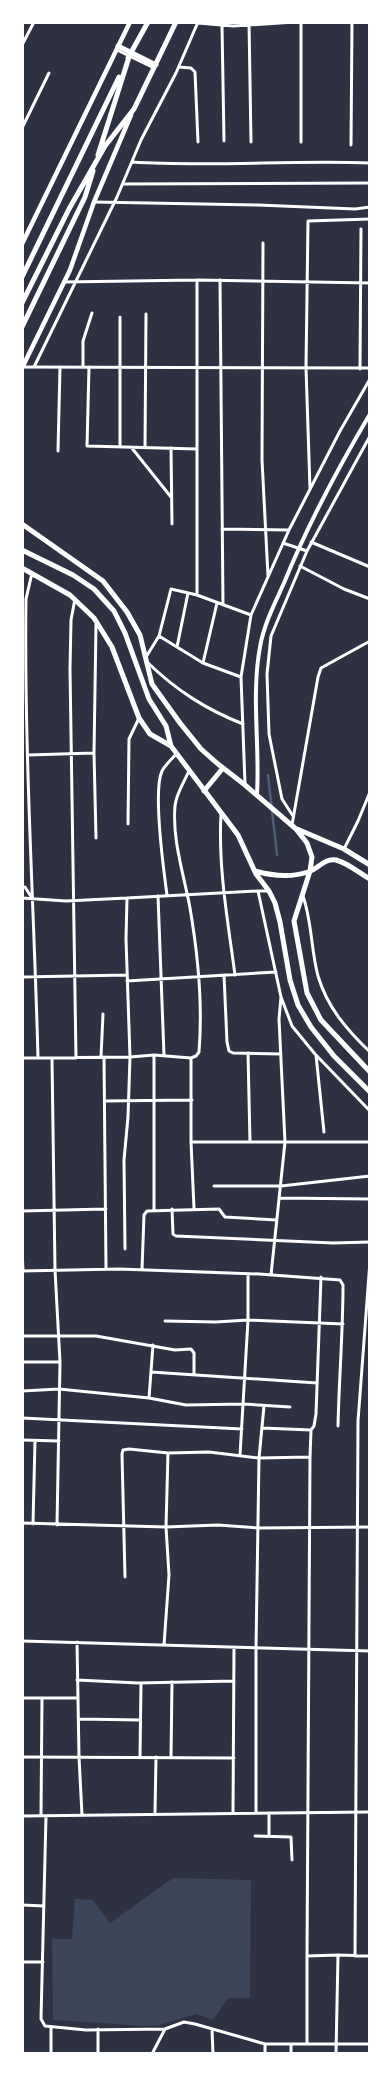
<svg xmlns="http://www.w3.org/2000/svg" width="392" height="2076" font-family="Mulish,sans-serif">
	<rect width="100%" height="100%" fill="#2d3142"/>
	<path fill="#3c4559" d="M173,1878L251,1880L250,1998H228L213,2020L196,2014L160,2025L146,2026L53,2020L52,1939H72L75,1899L93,1900L110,1923Z"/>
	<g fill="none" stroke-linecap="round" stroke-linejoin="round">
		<path stroke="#4f5d75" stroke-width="2.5" d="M268,775L277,855"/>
		<path stroke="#fff" stroke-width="3" d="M249,22L251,142
			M198,23L233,26L295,22
			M222,25L224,141
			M22,45L34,22
			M117,50L154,68
			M179,67L191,68L195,72L198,142
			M22,128L49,73
			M301,142V22
			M351,145L352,22
			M132,162C211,167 290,160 370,163
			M123,184L370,183
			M94,202L258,205L355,209L370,207
			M263,243L262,460L268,576
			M197,280L370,283
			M220,280L223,605
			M64,282L197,280V595L251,615
			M23,367L370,368
			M34,367L117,197L141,140L176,73L198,22
			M83,367V341L92,313
			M89,367L87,446L197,449
			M360,369L361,229
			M120,447V317
			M131,447L171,497
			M145,447L146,314
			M171,448L172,524
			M58,451L60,367
			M310,489L306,368L308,221L370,219
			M222,529L289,530
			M311,542L370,567
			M283,543L307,551
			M300,566L344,589L370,599
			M32,573L26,599C24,752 34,905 38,1058
			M75,599L71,620L70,669L76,1058
			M159,636L203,663L241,677
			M177,647L188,593
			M146,657L159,636L171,589L197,595
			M147,662C176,690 205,709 243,724
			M203,663L217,603
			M28,755L94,753
			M245,784L241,677L251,615L289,530L340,431L370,379
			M221,814C218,868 228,922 235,975
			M293,816L282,799L269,734L267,674L271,636L307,551L370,436
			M128,824L129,739L139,718
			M292,825L318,677L321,668L370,641
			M96,838L94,753L96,624
			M344,849L358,821L370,792
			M25,887L32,898
			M268,891H258L281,997L292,1026L315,1054L370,1111
			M167,895C164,873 153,790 162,771C165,765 172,759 177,753
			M158,896L164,1055
			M303,896C312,922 311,950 318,976C327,1007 347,1030 370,1052
			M22,898L66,901L127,898
			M224,975L227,1042L229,1051L233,1053L281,1054
			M22,977L127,975
			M127,981L276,972
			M248,1053L250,1142
			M154,1055L191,1058L196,1056L199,1052C203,1004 198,955 190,908C184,875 172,840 175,806C176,794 184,782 189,771
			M316,1055L324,1132
			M101,1057L103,1014
			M104,1057L106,1269
			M22,1058L130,1057L128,1117L124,1160L125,1249
			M191,1058V1142H370
			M52,1059L55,1270L60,1362L57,1525
			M105,1101L192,1100
			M191,1142L194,1208
			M214,1186H281L370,1176
			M279,1198L370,1199
			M172,1209L173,1234L176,1236L333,1243L370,1242
			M154,1210V1055L130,1057L126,939L127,898L258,891
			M22,1211L106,1209
			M22,1249L23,1271
			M142,1269L144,1215L147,1211L219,1209L225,1217L277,1220
			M22,1271L119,1269L259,1274L340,1280L343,1285C343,1332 339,1379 338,1426
			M271,1275L285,1142L279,1019L281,997
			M165,1321L216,1322L248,1320L343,1324
			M22,1336H96L175,1350L191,1349L194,1353V1374
			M22,1362H59
			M151,1372L317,1383
			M22,1391L59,1389L149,1398L186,1405L243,1404L290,1407
			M149,1398L153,1345
			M22,1418L242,1429
			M262,1428L311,1430
			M22,1440L59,1441
			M240,1455L248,1320V1274
			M22,1523L166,1527L218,1525L258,1528L370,1527
			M33,1524L35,1441
			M125,1577L122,1454L123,1450L129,1449L168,1453L209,1452L259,1458L310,1457
			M22,1641L370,1651
			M77,1642L79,1757L82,1815
			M164,1645L169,1575L166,1527L168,1453
			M77,1680L138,1683L234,1681
			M22,1698H78
			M79,1719L140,1720
			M22,1757L234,1758
			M140,1757L141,1683
			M171,1757L172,1682
			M233,1813L234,1648
			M256,1813V1648L259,1458L264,1406
			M269,1813V1836
			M155,1814L156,1757
			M22,1816L370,1812
			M41,1816L42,1698
			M46,1816L41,2019L45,2026L86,2030L165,2029L184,2022L195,2024L265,2044H370
			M255,1836L291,1837L292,1860
			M22,1905L44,1906
			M307,1956L310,1457L311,1430L314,1426L316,1414L321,1277
			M355,1956L358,1421L370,1261
			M22,1962H43
			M212,2029L213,2054
			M265,2044V2054
			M291,2044V2054
			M307,2044V1956L338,1955
			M51,2054V2027
			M98,2054V2029
			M152,2054L165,2029
			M336,2054L338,1955L370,1956"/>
		<path stroke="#fff" stroke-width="4" d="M257,794C260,746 251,695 260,647C264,624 275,603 284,583C308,524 338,468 370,414"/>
		<path stroke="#fff" stroke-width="4.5" d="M22,244L130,22
			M22,368L70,270L94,202L131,115"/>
		<path stroke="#fff" stroke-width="5" d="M118,46L156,65
			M128,58L148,22
			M98,155L129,57
			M22,277L119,77
			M22,303L69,209L105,146L134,109L176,22
			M22,327L85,197L93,171
			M22,524L103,581L127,612L140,635L152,684L180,723L201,749L218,764L245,785L296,829L307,843L312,857L310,871L294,921L307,993L321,1020L370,1072
			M22,550L73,575L94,589L114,611L125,633L149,699L166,726L171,746
			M22,568L70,595L94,618L112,647L139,718L150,734L171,746L238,835L256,874L269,891L275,903L280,922L290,980L298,1005L311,1027L334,1056L370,1092
			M204,791L223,768
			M297,829L344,849L370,865
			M255,871C273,876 290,878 308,872C318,869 324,858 336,860C348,863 359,873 370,879"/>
	</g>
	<rect width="392" height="2076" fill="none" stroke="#ffffff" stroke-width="48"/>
</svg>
